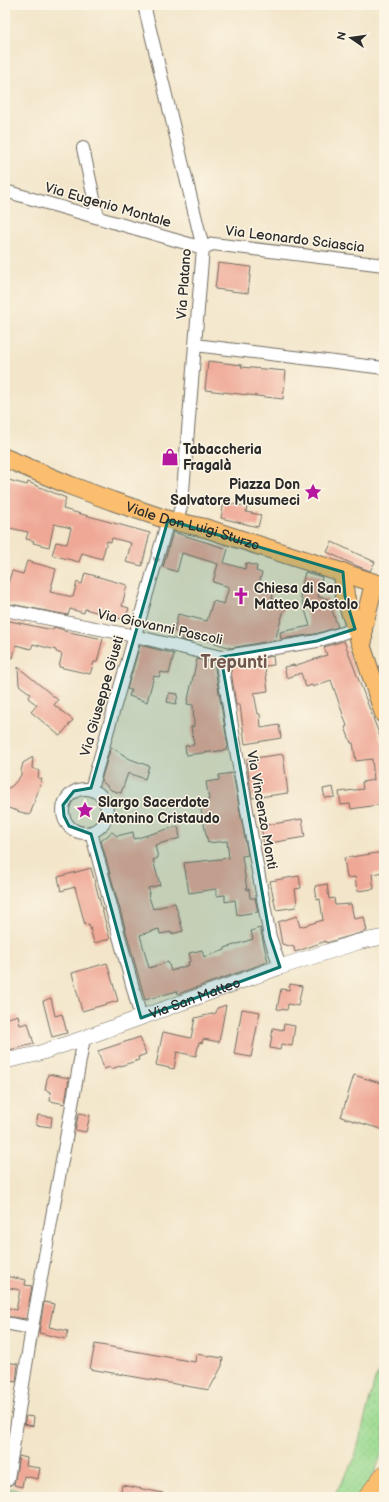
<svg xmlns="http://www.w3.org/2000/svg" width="389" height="1502" font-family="'Balsamiq Sans',sans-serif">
	<defs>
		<pattern id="grass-dots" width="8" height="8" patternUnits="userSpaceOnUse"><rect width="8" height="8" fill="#98d98f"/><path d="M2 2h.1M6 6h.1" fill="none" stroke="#83ba7c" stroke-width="1.8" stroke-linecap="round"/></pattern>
	</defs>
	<rect width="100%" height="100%" fill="#fcf5e5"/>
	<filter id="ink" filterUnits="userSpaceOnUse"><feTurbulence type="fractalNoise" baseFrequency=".025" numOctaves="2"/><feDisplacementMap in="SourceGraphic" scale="8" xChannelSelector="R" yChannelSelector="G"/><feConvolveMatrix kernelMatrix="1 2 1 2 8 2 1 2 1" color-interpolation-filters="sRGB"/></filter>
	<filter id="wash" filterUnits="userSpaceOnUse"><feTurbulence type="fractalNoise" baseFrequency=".012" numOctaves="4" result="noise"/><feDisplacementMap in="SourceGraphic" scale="16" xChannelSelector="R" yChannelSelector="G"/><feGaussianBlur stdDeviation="0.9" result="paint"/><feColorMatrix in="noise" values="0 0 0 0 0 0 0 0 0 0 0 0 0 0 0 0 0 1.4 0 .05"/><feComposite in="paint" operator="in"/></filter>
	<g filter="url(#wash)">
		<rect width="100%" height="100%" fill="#f2e5c9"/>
		<path fill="url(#grass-dots)" stroke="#62825d" d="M384,1365V1449L372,1478L360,1497H333L354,1460L375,1379Z
			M5,1488L8,1489L15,1488L34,1497H5Z"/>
		<g id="blocks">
			<path fill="#efa896" d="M218,263L251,267L248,293L215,289Z
				M208,361L242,365L241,367L286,371L283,399L205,390Z
				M5,479L27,485L28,482L66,498L63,509L150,533L142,566L126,562L131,543L112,538L111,542L107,541L102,559L82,553L79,562L52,555L56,542L67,544L71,528L54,524L49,547L33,543L34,541L26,539L28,532L5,527Z
				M224,502L247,507L246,512L261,515L258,527L221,518Z
				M173,532L228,549L224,563L245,569L246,563L257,566L256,571L262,573L258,588L273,593L272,599L286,603L275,640L231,648L193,636L191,642L181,640L183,634L174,631L178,614L207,621L213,601L224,604L229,587L213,582L218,564L182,553L177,572L163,567Z
				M332,542L375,562L370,571L357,566L327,552Z
				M27,561L56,569L50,592L73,597L77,582L82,584L85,573L127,585L122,606L129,608L125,620L85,609L84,613L70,609L68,615L5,603V582L8,583L12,571L23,574Z
				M305,572L322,577L318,597L328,599L338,627L315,634L281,639L280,632L310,626L300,594Z
				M5,620L53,630L54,627L64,630V631L103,639L97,662H94L90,674L59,667L62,654L56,652V650L33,644L31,649L16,645L13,658L5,656Z
				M344,641L384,747V804L351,809L350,804L341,805L339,792L363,789L362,782L374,780L372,759L356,761L353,743H351L345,727L347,726L331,680L313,687L312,685L306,687L301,673L287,678L284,667L294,665V666L327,655L324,647Z
				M140,645L174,654L169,674L161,672L159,677L154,676L147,702L129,696L131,690L127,689Z
				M273,656L274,665L265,666L268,691L254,693L258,714H260L261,728L279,725L281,738L245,744L240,705H236L230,664Z
				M197,659L214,663L228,746L227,750L186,755L185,746L194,745L191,727L194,726L193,705L187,704Z
				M18,667L58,700L54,705L73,720L60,736L31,712L37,705L28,698L31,694L19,685Z
				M169,693L178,694L176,704L167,702Z
				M111,747L130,759L149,766L145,779L128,773L121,793L111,790L101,780Z
				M283,754L288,793L252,798L248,771L247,759Z
				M33,757L32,768L39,771L38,778L42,779L30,815L5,807V790L12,786L19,778L21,775V771L23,763Z
				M233,773L248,855L242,856L247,890L249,889L250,898H255L258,912L237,915L235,900L225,902V895L216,896V889L189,893L184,863L229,858L227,841L208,843L199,801L209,800L206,782L219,780V775Z
				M333,787L335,797L325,798L323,789Z
				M302,819L305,837L264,844L261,826Z
				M178,826L180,838L155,845L158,858L153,860L160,885L148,888L150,893L148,894L153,909L175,903L183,931L171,934V932L160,934L159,929L140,935L149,968L168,962L171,971L189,965L188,962L191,961L189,953L202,950L204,957L225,950V948L253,939L251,931L260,928L268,962L178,994L177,991L145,1000L101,841L112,832L117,836L133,832L134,839Z
				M384,852V872L372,874L374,889L357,891L355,877L347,878L344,858Z
				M91,868L110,939L94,943L89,924L85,925L75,887L61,891L58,877Z
				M299,876L301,888L295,889L297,904L295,905L296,907L276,910L270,881Z
				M327,884L329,899L334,898L335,905L351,904L354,919L364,917L367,931L326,943V941L295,952L294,947L282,944L278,922L297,916L300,927L323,920L320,899L317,900L315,886Z
				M107,963L118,1001L82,1011L72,973Z
				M290,984L302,986L298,1006L288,1004L287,1010L277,1009L281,989L289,990Z
				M51,998L55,1016L62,1014L67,1033L52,1037L43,1001Z
				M226,1005L219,1042L203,1039L202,1043L199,1042L196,1056L177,1052L174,1069L156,1065L163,1032L191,1038L195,1018L216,1013L217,1008Z
				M242,1009L260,1012L251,1057L234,1054Z
				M18,1015L20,1025L28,1023L34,1044L5,1051V1019Z
				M284,1024L295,1026L292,1046L281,1044L280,1050L270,1048L273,1028L283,1030Z
				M140,1037L146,1054L138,1057L139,1060L111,1069L110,1067L104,1069L98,1051Z
				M48,1074L69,1078L65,1104L50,1101L51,1092L45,1090Z
				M354,1075L384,1084V1130L341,1117Z
				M79,1113L90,1115L86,1132L75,1130Z
				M38,1115L52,1117L51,1127L36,1125Z
				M5,1276L26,1280L25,1285L32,1286L26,1319L5,1316V1307L16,1310L20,1290L5,1287Z
				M44,1302L54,1304L49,1327L68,1331L66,1339L39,1333Z
				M95,1344L195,1362L196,1354L223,1358L222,1366L209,1390L90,1369Z
				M6,1362L18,1364L16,1382L5,1380Z
				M26,1416L34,1417L33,1426L24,1424Z
				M19,1456L27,1458L26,1466L40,1468L38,1479L24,1476L22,1487L14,1485Z
				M122,1485L163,1493L162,1497H120Z"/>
		</g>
	</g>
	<g filter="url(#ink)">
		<use href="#blocks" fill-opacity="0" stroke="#716c62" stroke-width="1"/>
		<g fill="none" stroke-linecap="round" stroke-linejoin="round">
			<g stroke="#716c62" stroke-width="14">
				<path id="minor" d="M144,5L203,248L182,503L177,521
					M83,148L98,217
					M5,191L203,248L213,244L384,265
					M195,345L384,368
					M5,610L135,636L221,657L317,641L355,629
					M221,657L234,739L270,937L280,967
					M63 811a22 22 0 1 1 44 0a22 22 0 1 1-44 0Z
					M91,789L168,520
					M91,832L141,1018
					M5,1323L32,1328
					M8,1479L32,1328L84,1038"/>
			</g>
			<g stroke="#716c62" stroke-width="16">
				<g id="tertiary">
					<path id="s1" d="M5,1061L37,1054L84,1038L280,967L358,942L384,937"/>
				</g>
			</g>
			<g stroke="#716c62" stroke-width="20">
				<g id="primary">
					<path id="s2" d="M5,458L69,485L112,501L168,520L205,528L384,586"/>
					<path d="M343,572L345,596L384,714"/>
					<path d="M363,641V628L374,584"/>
				</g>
			</g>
			<g stroke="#716c62" stroke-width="22">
				<path id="motorway" d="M369,1497L384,1477"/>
			</g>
			<use href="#minor" stroke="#fff" stroke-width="12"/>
			<use href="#tertiary" stroke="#fff" stroke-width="15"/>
			<use href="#primary" stroke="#fabe6e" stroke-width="18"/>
			<use href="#motorway" stroke="#fabe6e" stroke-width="21"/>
		</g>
		<defs><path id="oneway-shaft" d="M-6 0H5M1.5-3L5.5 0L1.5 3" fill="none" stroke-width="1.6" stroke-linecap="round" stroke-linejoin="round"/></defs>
		<use stroke="#a0a0a0" href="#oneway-shaft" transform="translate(157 557) rotate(106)"/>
	</g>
	<path fill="#0f766e" fill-opacity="0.2" stroke="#0f766e" stroke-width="3" stroke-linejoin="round" d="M168,520L343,572L345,596L355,629L317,641L221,657L270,937L280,967L141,1018L91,834L69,826L64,816L63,805L74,791L91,788Z"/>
	<defs>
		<g id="shop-bare" transform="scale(1.38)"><path d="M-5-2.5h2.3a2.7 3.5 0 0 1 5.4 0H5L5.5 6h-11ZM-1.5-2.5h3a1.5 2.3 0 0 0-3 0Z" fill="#b5179e" stroke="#fcf5e5" stroke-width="2.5" paint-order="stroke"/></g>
		<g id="sight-bare" transform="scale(1.38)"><path d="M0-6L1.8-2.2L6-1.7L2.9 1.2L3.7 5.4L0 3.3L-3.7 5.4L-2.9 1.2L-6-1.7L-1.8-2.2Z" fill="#b5179e" stroke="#fcf5e5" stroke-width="2.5" paint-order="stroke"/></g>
		<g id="church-bare" transform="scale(1.38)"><path d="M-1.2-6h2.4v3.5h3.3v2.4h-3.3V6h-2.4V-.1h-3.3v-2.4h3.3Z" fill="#b5179e" stroke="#fcf5e5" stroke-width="2.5" paint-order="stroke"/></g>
	</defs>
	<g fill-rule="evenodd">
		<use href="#shop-bare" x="170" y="457"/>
		<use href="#sight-bare" x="313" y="492"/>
		<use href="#church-bare" x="241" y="596"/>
		<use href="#sight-bare" x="85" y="810"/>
	</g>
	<g text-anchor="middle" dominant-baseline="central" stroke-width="3" stroke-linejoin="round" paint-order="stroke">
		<g font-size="14" fill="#2b2b2b" stroke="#fcf5e5">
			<text transform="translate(108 205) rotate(16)">Via Eugenio Montale</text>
			<text transform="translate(295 239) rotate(7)">Via Leonardo Sciascia</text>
			<text transform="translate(184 284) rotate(-86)">Via Platano</text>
			<text stroke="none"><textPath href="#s2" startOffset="200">Viale Don Luigi Sturzo</textPath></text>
			<text transform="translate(160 627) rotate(12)">Via Giovanni Pascoli</text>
			<text transform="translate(102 696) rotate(-74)">Via Giuseppe Giusti</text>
			<text transform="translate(262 810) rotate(80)">Via Vincenzo Monti</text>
			<text stroke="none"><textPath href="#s1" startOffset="200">Via San Matteo</textPath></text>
		</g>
		<g font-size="14" font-weight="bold" fill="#2b2b2b" stroke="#fcf5e5" text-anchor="start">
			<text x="183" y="449">Tabaccheria<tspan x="183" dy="16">Fragalà</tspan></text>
			<text x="300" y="484" text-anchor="end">Piazza Don<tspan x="300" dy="16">Salvatore Musumeci</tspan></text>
			<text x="254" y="588">Chiesa di San<tspan x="254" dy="16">Matteo Apostolo</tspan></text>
			<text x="98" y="802">Slargo Sacerdote<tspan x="98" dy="16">Antonino Cristaudo</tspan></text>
		</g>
		<g font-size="18" font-weight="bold" fill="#705750" stroke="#fcf5e5">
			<text x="234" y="662">Trepunti</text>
		</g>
	</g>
	<rect width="389" height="1502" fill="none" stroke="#fcf5e5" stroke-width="20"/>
	<g transform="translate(351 38) rotate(283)" stroke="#fcf5e5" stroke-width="3" paint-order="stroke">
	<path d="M0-3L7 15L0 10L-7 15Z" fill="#2b2b2b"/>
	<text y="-6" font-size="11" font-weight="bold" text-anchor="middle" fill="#2b2b2b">N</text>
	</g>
</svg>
